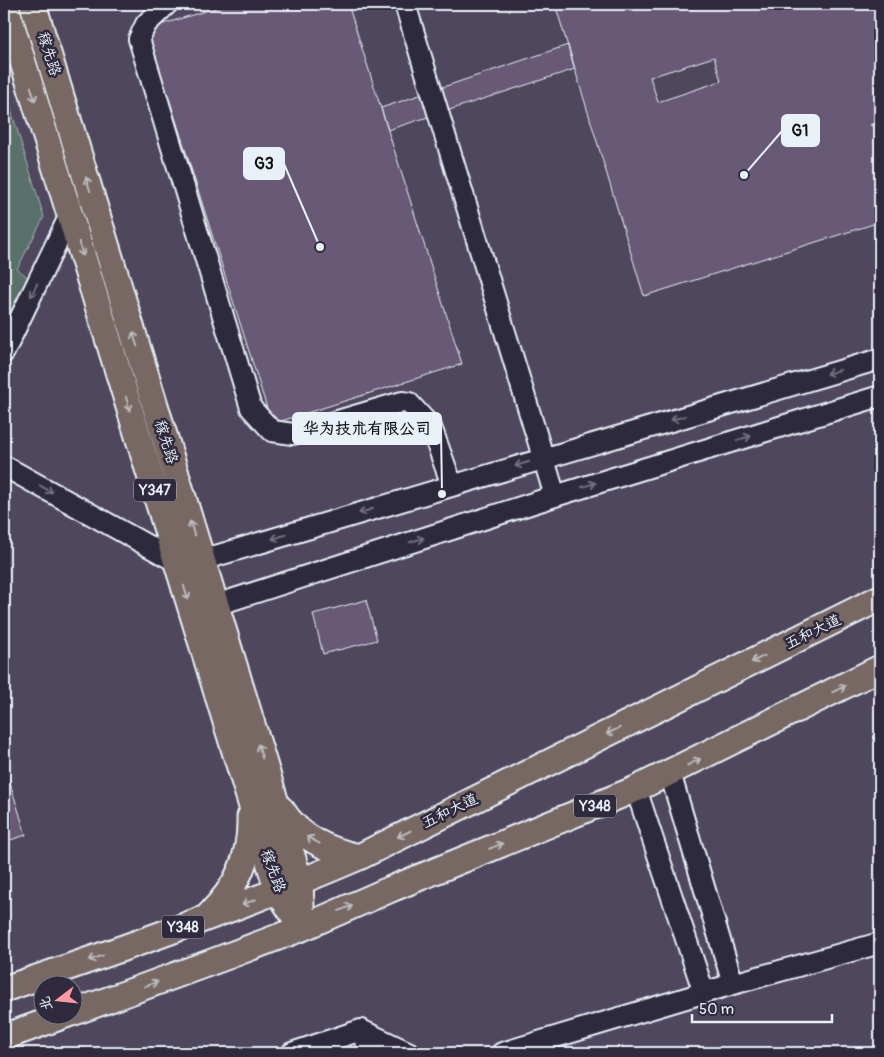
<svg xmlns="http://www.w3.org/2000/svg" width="884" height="1057" font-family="Pangolin,'LXGW WenKai TC',sans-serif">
	<rect width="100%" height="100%" fill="#40384e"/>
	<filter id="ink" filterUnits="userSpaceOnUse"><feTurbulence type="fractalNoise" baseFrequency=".02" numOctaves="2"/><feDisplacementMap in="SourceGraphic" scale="10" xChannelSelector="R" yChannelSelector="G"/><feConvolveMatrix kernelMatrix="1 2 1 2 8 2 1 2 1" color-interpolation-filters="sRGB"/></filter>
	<g filter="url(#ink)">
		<path fill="#4f465d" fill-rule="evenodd" d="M4,4H880V1053H4ZM42,984H72V1014H42Z"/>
		<path fill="#5a706a" stroke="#a1b0b1" d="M4,87L44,217L17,269L43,289L4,356Z"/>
		<path fill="#675a76" stroke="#e8f1f8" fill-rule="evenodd" d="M228,4H348L462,364L272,424L147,29Z
			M555,4H880V122L870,125L880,129V222L644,296ZM714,57L721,81L658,102L650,77Z
			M568,45L575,69L388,130L381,108Z
			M366,600L377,640L323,654L313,614Z
			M4,764L26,835L4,842Z"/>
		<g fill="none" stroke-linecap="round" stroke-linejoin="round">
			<g stroke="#e8f1f8" stroke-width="24">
				<path id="minor" d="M167,4L146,24L139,39L251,408L272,431L293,434L402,402L409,403L431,427L452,485
					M405,4L555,496
					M4,352L70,215
					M4,466L177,562
					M202,560L880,359
					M216,605L555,496L880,396
					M670,773L733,984
					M636,789L704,993
					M361,1030L371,1053
					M292,1053L361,1030L410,1053
					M502,1053L733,984L880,943"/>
			</g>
			<g stroke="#e8f1f8" stroke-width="29">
				<path id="major" d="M5,4L278,891L302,928
					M33,4L300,882L302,928
					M282,810C299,838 328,850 359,857
					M209,915C237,887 251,858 250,817
					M4,989C124,949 243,907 359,857L880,598
					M72,1013L220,959L302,928L391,889L636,789L880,668
					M4,1037L68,1014"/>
			</g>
			<use href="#minor" stroke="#2f2a3d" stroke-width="20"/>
			<use href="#major" stroke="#776864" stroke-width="25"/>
		</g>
		<defs><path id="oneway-shaft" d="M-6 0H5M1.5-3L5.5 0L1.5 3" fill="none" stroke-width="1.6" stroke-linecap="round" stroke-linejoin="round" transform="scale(1.25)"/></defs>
		<g stroke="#bbbabd">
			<use href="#oneway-shaft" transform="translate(33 94) rotate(73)"/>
			<use href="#oneway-shaft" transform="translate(88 184) rotate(-107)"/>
			<use href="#oneway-shaft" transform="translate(81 249) rotate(73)"/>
			<use href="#oneway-shaft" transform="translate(135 339) rotate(-107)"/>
			<use href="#oneway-shaft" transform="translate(128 404) rotate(73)"/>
			<use href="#oneway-shaft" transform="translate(192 528) rotate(-107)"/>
			<use href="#oneway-shaft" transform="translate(186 593) rotate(73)"/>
			<use href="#oneway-shaft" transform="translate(758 659) rotate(154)"/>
			<use href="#oneway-shaft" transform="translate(839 689) rotate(-27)"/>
			<use href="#oneway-shaft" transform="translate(613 731) rotate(154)"/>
			<use href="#oneway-shaft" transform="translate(260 751) rotate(-107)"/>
			<use href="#oneway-shaft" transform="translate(694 762) rotate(-27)"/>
			<use href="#oneway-shaft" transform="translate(404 834) rotate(154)"/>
			<use href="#oneway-shaft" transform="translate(313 840) rotate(-151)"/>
			<use href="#oneway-shaft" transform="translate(496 846) rotate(-22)"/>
			<use href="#oneway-shaft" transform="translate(249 902) rotate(159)"/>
			<use href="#oneway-shaft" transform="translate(346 908) rotate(-23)"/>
			<use href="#oneway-shaft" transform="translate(96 958) rotate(160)"/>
			<use href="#oneway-shaft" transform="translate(151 984) rotate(-20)"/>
		</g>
		<g stroke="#70707e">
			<use href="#oneway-shaft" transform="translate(34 290) rotate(116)"/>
			<use href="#oneway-shaft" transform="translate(833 372) rotate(164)"/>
			<use href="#oneway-shaft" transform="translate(678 418) rotate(164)"/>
			<use href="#oneway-shaft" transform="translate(744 438) rotate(-17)"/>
			<use href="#oneway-shaft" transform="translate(522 464) rotate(163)"/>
			<use href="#oneway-shaft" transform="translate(589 485) rotate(-17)"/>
			<use href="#oneway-shaft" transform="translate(46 489) rotate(29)"/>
			<use href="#oneway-shaft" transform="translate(366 511) rotate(163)"/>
			<use href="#oneway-shaft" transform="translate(279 537) rotate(163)"/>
			<use href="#oneway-shaft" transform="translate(417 540) rotate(-18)"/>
		</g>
	</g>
	<g text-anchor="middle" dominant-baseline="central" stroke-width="5" stroke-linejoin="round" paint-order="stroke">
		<g fill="#2f2a3d" stroke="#b0b5c0" stroke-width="1">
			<rect x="134" y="478.5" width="42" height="23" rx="4"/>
			<rect x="574" y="794.5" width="42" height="23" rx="4"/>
			<rect x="162" y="915.5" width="42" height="23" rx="4"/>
		</g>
		<g font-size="14" font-weight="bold" fill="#e8f1f8">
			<text x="155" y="490">Y347</text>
			<text x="595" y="806">Y348</text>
			<text x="183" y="927">Y348</text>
		</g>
		<g font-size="15" fill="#e8f1f8" stroke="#2f2a3d">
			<text transform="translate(49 54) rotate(73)">稼先路</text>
			<text transform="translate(166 442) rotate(73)">稼先路</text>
			<text transform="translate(813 632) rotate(-26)">五和大道</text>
			<text transform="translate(450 811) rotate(-26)">五和大道</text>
			<text transform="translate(273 871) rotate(70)">稼先路</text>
		</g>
	</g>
	<path fill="none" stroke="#e8f1f8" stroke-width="2" d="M744 175L782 131M320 247L284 164M442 494L441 429"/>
	<g fill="#e8f1f8" stroke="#2f2a3d" stroke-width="2">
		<circle cx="744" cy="175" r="5"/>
		<circle cx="320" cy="247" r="5"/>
		<circle cx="442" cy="494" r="5"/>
	</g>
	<g fill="#e8f1f8" stroke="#e8f1f8" stroke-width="2">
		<rect x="782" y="115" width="37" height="31" rx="5"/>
		<rect x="244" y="148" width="40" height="31" rx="5"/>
		<rect x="293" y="413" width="148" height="31" rx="5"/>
	</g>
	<g font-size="16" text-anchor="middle" font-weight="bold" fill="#111">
		<text x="800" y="136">G1</text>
		<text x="264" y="169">G3</text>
		<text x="367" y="434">华为技术有限公司</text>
	</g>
	<rect width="884" height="1057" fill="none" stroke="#2f2a3d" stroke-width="20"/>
	<rect x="10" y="10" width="864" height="1037" fill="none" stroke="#e8f1f8" stroke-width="2" filter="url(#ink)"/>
	<g transform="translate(58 1000) rotate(254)"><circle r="24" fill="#2f2a3d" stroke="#797a88"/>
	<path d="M0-4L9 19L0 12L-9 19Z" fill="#ff9aa2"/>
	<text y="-8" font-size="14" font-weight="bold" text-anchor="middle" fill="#e8f1f8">北</text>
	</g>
	<path d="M692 1014v8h140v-8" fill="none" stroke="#e8f1f8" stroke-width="2.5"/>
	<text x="699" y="1014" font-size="15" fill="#e8f1f8" stroke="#2f2a3d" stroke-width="4" paint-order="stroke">50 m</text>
</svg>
